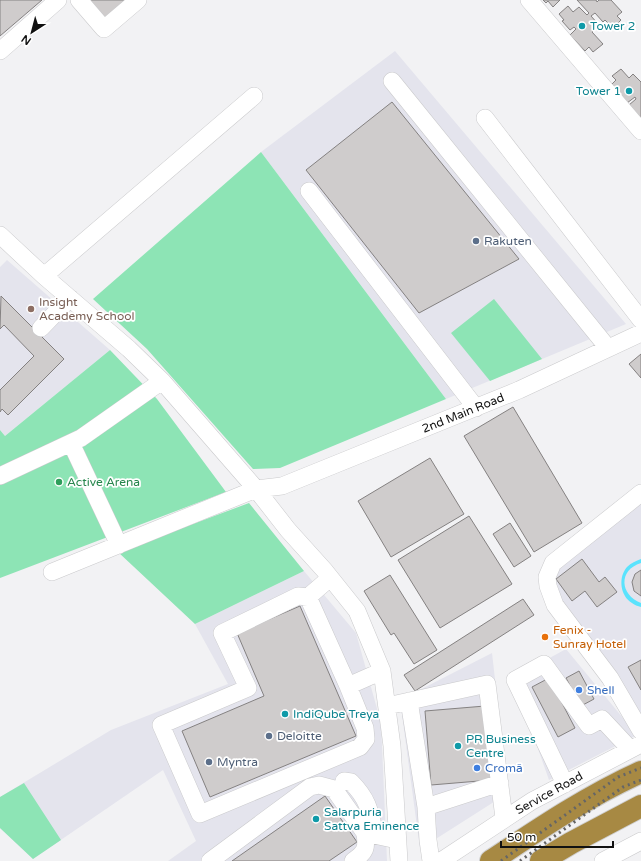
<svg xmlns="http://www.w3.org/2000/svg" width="641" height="861" font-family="'Varela Round',sans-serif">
	<rect width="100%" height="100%" fill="#f2f2f4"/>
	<path fill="#e4e4ed" d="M395,51L626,324L446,399L261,152Z
		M7,260L110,350L5,436L0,430V267Z
		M641,499V716L557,597L553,586L556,572Z
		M304,571L356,633L381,723L387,861H168L196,841L163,770L33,859L0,828V797L111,730L228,684L195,624Z
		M566,649L637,735L549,780L513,678Z
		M492,653L508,793L420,849L400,700Z"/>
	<path fill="#8de4b5" d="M261,152L446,399L280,468L253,469L147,349L93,299Z
		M494,299L542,359L490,381L451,333Z
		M110,350L157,399L226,492L0,578V430L5,436Z
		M249,503L304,571L195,624L118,552Z
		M24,783L61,840L33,859L0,828V797Z"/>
	<path fill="#5ae3fd" d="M641,559V563C618,570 620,595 641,603V607C638,606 634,605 632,603C620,596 618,577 627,567C631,563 636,561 641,559Z"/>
	<path fill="#cfcccc" stroke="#848181" d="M0,0H42L0,36Z
		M85,0H130L105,22Z
		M543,0H560L553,7L548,1L546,3Z
		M577,0H596L597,2L599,0H611L622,12L617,16L621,20L613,28L605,20L603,22L595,13L591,16L599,25L592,32L603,44L593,52L589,47L585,51L570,35L576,29L574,27L570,30L562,21L564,20L559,14L568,6L573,12L579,7L587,15L589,13Z
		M621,69L629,78L633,74L641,82V119L629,105L636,99L635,97L627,103L611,85L616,80L612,76Z
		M392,102L519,259L419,313L306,170Z
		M1,296L64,359L8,415L2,409L0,412V390L34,356L4,325L0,329Z
		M641,354V378L629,364Z
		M513,407L582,523L534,552L464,436Z
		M430,458L464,514L391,557L358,501Z
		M469,516L512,584L440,628L398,560Z
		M510,523L531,556L514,567L493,534Z
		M582,559L599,582L605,577L617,592L597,607L585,591L572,601L556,579Z
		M641,570V596L634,591L632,582L635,574Z
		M390,575L437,650L414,664L394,633L391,635L364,591Z
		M523,599L534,615L415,691L404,675Z
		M300,606L356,736L210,797L182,731L264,696L237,633Z
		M641,660V690L628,667Z
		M579,671L594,699L581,706L566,678Z
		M549,678L575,728L558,737L532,687Z
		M485,706L491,780L431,785L425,711Z
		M325,796L357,842L329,861H232Z"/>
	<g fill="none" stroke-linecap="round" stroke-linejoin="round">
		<g stroke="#cacacc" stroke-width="18">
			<path id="minor" d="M79,0L104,29L138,0
				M529,0L641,131
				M0,51L58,0
				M392,81L608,348
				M485,118L641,320
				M309,191L476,408
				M0,235L44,276L129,349L162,381L256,489L288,530L325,571L357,611L382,671L392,746L399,861
				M44,276L254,96
				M41,328L70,298
				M71,443L119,545
				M0,476L81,438L162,381
				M641,493L553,563L547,577L548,586L555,605L610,678L641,731
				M52,572L256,489L282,486L519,390L641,333
				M308,597L348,686L365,728L366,739L360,747L200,814L161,725L248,688L222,633L298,596L308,597L330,578
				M348,686L382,671
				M409,701L426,807
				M387,706L487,684L504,818
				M344,781L351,782C369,800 370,812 375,835
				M565,784L515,680L544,664L589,726L602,719L630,749
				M210,861L310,787L319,785L334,789L365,833L397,840
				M353,861C366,852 367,848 365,833
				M431,861L428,840L426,807L500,783
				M441,861L532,801L641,744
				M603,861L641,841"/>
		</g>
		<g stroke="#cfcfcf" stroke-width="24">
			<path id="highway" d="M491,861C539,829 588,796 641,772
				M541,861L571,843L641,806"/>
		</g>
		<use href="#minor" stroke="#fff" stroke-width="17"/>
		<use href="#highway" stroke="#a78943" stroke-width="22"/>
		<path stroke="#656566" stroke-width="3" stroke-dasharray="2 4" stroke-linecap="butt" d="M501,861L618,777L641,768
			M520,861L623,787L641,780"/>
	</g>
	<g fill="#0f9aa8" stroke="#fff" stroke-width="1.5">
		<circle cx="582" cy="26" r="4"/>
		<circle cx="629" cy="91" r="4"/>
		<circle cx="285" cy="714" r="4"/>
		<circle cx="458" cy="746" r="4"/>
		<circle cx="316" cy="819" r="4"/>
	</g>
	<g fill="#5c6f8a" stroke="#fff" stroke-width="1.5">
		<circle cx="476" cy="241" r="4"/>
		<circle cx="269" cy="736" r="4"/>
		<circle cx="209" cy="762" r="4"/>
	</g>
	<circle fill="#8d6e63" stroke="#fff" stroke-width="1.5" cx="31" cy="309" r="4"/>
	<circle fill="#2e9e5b" stroke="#fff" stroke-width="1.5" cx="59" cy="482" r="4"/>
	<circle fill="#e8710a" stroke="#fff" stroke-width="1.5" cx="545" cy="637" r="4"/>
	<g fill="#3f7fe0" stroke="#fff" stroke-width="1.5">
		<circle cx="579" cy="690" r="4"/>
		<circle cx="477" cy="768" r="4"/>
	</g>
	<g text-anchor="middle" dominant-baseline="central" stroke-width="3.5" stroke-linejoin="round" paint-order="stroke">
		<g font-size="12" fill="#0d838f" stroke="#fff" text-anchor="start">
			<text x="590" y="26">Tower 2</text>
			<text x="621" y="91" text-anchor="end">Tower 1</text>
			<text x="293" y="714">IndiQube Treya</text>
			<text x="466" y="739">PR Business<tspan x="466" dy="14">Centre</tspan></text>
			<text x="324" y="812">Salarpuria<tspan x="324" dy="14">Sattva Eminence</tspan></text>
		</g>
		<g font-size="12" fill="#4e5e75" stroke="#fff" text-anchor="start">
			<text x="484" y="241">Rakuten</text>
			<text x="277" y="736">Deloitte</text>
			<text x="217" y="762">Myntra</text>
		</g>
		<g font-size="12" fill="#785e54" stroke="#fff" text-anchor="start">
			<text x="39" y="302">Insight<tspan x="39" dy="14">Academy School</tspan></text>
		</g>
		<g font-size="12" fill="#111" stroke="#fff">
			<text transform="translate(463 413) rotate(-22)">2nd Main Road</text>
			<text transform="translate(549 793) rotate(-29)">Service Road</text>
		</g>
		<g font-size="12" fill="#27864d" stroke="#fff" text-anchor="start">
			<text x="67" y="482">Active Arena</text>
		</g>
		<g font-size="12" fill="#c56008" stroke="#fff" text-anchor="start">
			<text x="553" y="630">Fenix -<tspan x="553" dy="14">Sunray Hotel</tspan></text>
		</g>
		<g font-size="12" fill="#366cbe" stroke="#fff" text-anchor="start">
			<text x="587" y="690">Shell</text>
			<text x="485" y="768">Cromā</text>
		</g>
	</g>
	<g transform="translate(32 32) rotate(216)" stroke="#ffffff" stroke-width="3" paint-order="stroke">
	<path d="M0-3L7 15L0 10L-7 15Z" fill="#111111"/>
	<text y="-6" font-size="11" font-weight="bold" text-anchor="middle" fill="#111111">N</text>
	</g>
	<path d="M501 841v6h112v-6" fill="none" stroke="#111111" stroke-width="2"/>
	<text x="507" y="841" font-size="12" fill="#111111" stroke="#ffffff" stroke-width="3" paint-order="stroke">50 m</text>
</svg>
